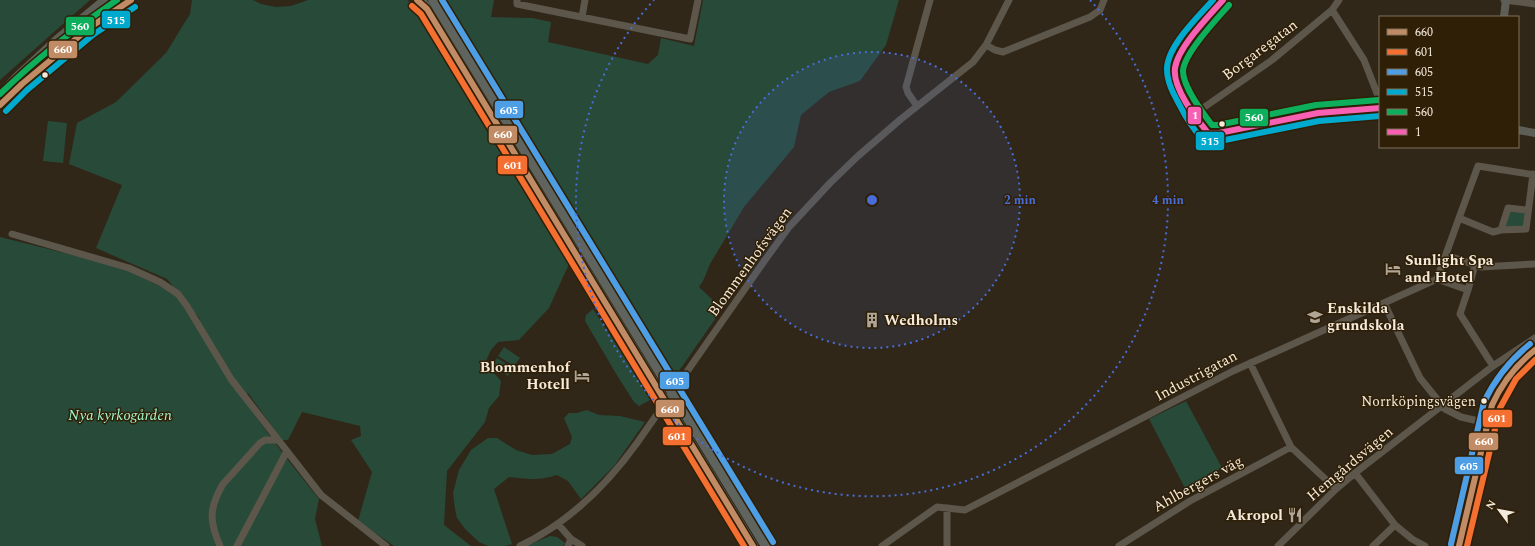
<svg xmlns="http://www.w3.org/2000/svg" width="1535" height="546" font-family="Spectral,serif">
	<rect width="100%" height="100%" fill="#302719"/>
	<path fill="#284a39" d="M0,0H90L0,80Z
		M192,0H253L261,4L276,7L291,6L308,0H408L421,20L569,264L549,308L519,340L498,342L491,350L485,363L501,381L499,396L489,408L485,422L447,471L444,525L471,546H394L358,521L372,472L351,440L361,436L360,426L302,412L288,440H282L248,393L242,398L291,464L319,499L315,519L322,546H0V237L89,259L126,270L158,285L179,298L194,321L200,319L167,279L96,248L122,185L69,164L77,123L116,102L166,53L190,14Z
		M443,0H494L491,17L532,18L551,22L548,42L648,64L658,55L661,38L694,46L703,0H899L886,45L860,81L829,92L801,115L794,147L744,207L710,264L703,281L699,287L718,305L727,294L731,296L672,381Z
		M48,121L67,123L63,163L43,161Z
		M1509,211L1525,212L1523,226L1505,228Z
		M593,309L652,399L639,406L634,402L618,377L585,321L586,315Z
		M504,347L520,358L514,366L498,356Z
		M497,358L513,368L508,376L492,365Z
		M1186,401L1222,468L1185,488L1149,419Z
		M587,410L599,415L620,416L645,422L614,466L581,499L568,481L557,475C537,481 529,479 509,477L494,489L512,544L505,546H488L479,542L466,530L457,518L455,509L453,493L459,470L471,450L488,438H497L516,450L532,455L552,454L570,444L572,437L564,418L569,413H577Z
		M550,536L557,537L565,543L563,546H526Z"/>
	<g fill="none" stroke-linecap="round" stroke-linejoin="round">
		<path stroke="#5c564b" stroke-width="7" d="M517,0V4L690,39L698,0
			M1223,0C1210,16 1178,48 1175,68C1173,86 1197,119 1208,133H1219L1318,113L1380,108
			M1504,0L1535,4
			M1332,10L1364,60L1380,101
			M582,17L585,0
			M986,45L995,50L1003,52L1090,17L1100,10L1104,0
			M917,106L908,93L906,87L930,0
			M1193,115L1272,60L1332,10L1339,0
			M1459,218L1478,166L1535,175
			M1501,230L1508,208L1527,210
			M12,234L129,268L160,282L178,294L187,306L231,379L321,495L386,546
			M1446,255L1481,267L1535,264
			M1437,279L1468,290L1460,314L1493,366
			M1468,290L1475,265
			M1384,303L1420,378L1445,409L1461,417L1487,423
			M1250,363L1291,447L1336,489
			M1355,473L1395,525L1412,539L1425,546
			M558,524L571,539L568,546
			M571,539L582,546
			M220,546C209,521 209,508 223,484L260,443L265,440H278
			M237,546L287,451
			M520,546C568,523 606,486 637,443L765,260L789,227L830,183L858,156L901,119L973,62L986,45L1009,0
			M882,546L937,507L965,510L1233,371L1437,279L1459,218L1493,232L1501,230L1526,229L1533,174
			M947,546V508
			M1119,546L1190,501L1291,447
			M1278,546L1336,489L1355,473L1493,366L1535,338
			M1373,546L1395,525
			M1459,546L1492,405C1502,382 1515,365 1535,350"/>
		<path stroke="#5d5e56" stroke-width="8" d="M1504,17L1506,0
			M0,95L16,77L58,38L104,0
			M0,105L22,84L89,28L131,0
			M1518,130L1535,133"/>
		<path stroke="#5f655e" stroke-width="10" d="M421,0L753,546
			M433,0L766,546"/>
		<g stroke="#2f1f06" stroke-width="9">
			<path id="bus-1" d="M417,0L427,9L753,546
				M0,105L22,84L89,28L131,0
				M1459,546L1492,405C1502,383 1516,365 1535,350"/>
		</g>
		<g stroke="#2f1f06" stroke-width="9">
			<path id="bus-2" d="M412,6L421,14L744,546
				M1467,546L1500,408L1516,379L1535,360"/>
		</g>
		<g stroke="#2f1f06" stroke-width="9">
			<path id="bus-3" d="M442,0L773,542
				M1451,544L1484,402C1495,379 1510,360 1530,344"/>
		</g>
		<g stroke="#2f1f06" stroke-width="9">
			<path id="bus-4" d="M1213,0C1198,17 1167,46 1167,69C1167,82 1173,93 1179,104C1185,116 1194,130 1203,140L1207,141H1220L1319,121L1380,116
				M6,111L27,90L94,34L135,7"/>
		</g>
		<g stroke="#2f1f06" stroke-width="9">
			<path id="bus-5" d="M1229,5C1217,19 1184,53 1183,71C1183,87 1202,112 1212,125H1218L1316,105L1379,100
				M0,94C36,59 75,28 117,0"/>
		</g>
		<g stroke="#2f1f06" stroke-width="9">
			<path id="bus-6" d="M1223,0C1209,16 1178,47 1175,68C1172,88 1196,118 1208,133H1219L1318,113L1380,108"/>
		</g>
		<use href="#bus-1" stroke="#c18c65" stroke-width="6"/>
		<use href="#bus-2" stroke="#f46f30" stroke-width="6"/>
		<use href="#bus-3" stroke="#4d9ee5" stroke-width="6"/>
		<use href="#bus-4" stroke="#00a9ce" stroke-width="6"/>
		<use href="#bus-5" stroke="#0daf5c" stroke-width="6"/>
		<use href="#bus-6" stroke="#f860b3" stroke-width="6"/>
	</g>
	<circle cx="872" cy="200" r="148" fill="#486dd9" fill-opacity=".12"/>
	<g fill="none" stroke="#486dd9" stroke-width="2" stroke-dasharray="2 4">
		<circle cx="872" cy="200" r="148"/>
		<path d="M1090 0A296 296 0 1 1 654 0"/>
	</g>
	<defs>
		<g id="hotel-bare" transform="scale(1.2)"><path d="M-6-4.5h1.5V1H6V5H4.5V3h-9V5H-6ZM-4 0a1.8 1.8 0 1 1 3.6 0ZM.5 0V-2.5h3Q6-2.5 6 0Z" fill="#afa697" stroke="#2f1f06" stroke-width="2.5" paint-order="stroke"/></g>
		<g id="school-bare" transform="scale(1.2)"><path d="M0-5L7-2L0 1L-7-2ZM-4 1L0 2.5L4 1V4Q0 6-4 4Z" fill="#afa697" stroke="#2f1f06" stroke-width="2.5" paint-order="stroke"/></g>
		<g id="building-bare" transform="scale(1.2)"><path d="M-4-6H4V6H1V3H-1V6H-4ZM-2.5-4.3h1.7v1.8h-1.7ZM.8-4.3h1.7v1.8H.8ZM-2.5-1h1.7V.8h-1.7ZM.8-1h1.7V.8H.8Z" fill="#afa697" stroke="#2f1f06" stroke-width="2.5" paint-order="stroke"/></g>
		<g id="restaurant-bare" transform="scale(1.2)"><path d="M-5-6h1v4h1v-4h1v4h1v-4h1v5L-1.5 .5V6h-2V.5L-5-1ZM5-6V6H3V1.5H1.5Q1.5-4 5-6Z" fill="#afa697" stroke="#2f1f06" stroke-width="2.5" paint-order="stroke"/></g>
	</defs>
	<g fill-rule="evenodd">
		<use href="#hotel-bare" x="1393" y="269"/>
		<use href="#school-bare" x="1315" y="317"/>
		<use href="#building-bare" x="872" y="320"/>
		<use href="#hotel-bare" x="582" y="376"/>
		<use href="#restaurant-bare" x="1295" y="515"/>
	</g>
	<g fill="#f4eadb" stroke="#2f1f06" stroke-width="1.5">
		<circle cx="45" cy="75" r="3.5"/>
		<circle cx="1222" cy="124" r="3.5"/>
		<circle cx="1484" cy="401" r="3.5"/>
	</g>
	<g text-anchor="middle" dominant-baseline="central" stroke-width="3" stroke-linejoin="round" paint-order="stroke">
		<g font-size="14" fill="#f4eadb" stroke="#2f1f06" text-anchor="end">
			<text x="1476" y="401">Norrköpingsvägen</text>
		</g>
		<g font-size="15" fill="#f4eadb" stroke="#2f1f06">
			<text transform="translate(1260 50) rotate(-37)">Borgaregatan</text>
			<text transform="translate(750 262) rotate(-54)">Blommenhofsvägen</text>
			<text transform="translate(1196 376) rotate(-28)">Industrigatan</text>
			<text transform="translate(1350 464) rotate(-40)">Hemgårdsvägen</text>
			<text transform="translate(1198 484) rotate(-29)">Ahlbergers väg</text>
		</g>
		<g font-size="15" font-weight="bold" fill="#f4eadb" stroke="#2f1f06" text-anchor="start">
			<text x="1405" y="260">Sunlight Spa<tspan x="1405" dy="17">and Hotel</tspan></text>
			<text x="1327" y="308">Enskilda<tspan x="1327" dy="17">grundskola</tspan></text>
			<text x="884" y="320">Wedholms</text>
			<text x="570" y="367" text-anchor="end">Blommenhof<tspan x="570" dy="17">Hotell</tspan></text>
			<text x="1283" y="515" text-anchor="end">Akropol</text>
		</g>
		<g font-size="15" font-style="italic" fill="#a2f6ce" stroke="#2f1f06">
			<text x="120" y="415">Nya kyrkogården</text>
		</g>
	</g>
	<circle cx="872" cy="200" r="6" fill="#486dd9" stroke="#2f1f06" stroke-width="2"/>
	<g font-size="12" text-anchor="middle" font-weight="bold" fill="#486dd9" stroke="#2f1f06" stroke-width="3" stroke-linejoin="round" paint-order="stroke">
		<text x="1020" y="204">2 min</text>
		<text x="1168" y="204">4 min</text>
	</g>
	<g stroke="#2f1f06" stroke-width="1.5">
		<rect x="101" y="10" width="30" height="19" rx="4" fill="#00a9ce"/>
		<rect x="65" y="16" width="30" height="20" rx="4" fill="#0daf5c"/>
		<rect x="48" y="40" width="30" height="19" rx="4" fill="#c18c65"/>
		<rect x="494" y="100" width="30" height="19" rx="4" fill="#4d9ee5"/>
		<rect x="1187" y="106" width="15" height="19" rx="4" fill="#f860b3"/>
		<rect x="1239" y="108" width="30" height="19" rx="4" fill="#0daf5c"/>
		<rect x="488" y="125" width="30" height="19" rx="4" fill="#c18c65"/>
		<rect x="1195" y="131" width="30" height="20" rx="4" fill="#00a9ce"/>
		<rect x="497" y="155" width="31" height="20" rx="4" fill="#f46f30"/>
		<rect x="659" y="371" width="31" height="19" rx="4" fill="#4d9ee5"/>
		<rect x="655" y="399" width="30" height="19" rx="4" fill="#c18c65"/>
		<rect x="1482" y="409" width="31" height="19" rx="4" fill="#f46f30"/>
		<rect x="662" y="426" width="30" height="20" rx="4" fill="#f46f30"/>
		<rect x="1468" y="432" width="31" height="19" rx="4" fill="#c18c65"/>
		<rect x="1454" y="456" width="30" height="19" rx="4" fill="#4d9ee5"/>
	</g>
	<g font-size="11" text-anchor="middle" font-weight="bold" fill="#fff">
		<text x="116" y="24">515</text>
		<text x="80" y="30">560</text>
		<text x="63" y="53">660</text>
		<text x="509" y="114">605</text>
		<text x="1195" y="119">1</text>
		<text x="1254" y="121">560</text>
		<text x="503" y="138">660</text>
		<text x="1210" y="145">515</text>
		<text x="513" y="169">601</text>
		<text x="675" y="385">605</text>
		<text x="670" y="413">660</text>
		<text x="1497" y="422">601</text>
		<text x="677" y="440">601</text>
		<text x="1484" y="445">660</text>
		<text x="1469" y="470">605</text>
	</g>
	<rect x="1379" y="16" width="140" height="132" fill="#2f1f06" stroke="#7e705b"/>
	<rect x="1387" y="29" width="20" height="6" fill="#c18c65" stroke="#7e705b"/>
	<text x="1415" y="36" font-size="12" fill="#f4eadb">660</text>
	<rect x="1387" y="49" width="20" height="6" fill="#f46f30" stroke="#7e705b"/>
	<text x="1415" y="56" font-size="12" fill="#f4eadb">601</text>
	<rect x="1387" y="69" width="20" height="6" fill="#4d9ee5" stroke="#7e705b"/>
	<text x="1415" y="76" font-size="12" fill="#f4eadb">605</text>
	<rect x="1387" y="89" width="20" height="6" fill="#00a9ce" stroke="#7e705b"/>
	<text x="1415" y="96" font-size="12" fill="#f4eadb">515</text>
	<rect x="1387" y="109" width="20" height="6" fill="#0daf5c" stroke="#7e705b"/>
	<text x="1415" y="116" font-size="12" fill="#f4eadb">560</text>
	<rect x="1387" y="129" width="20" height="6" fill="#f860b3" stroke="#7e705b"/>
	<text x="1415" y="136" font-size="12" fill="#f4eadb">1</text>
	<g transform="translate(1499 510) rotate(302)" stroke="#2f1f06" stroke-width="3" paint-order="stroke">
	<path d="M0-3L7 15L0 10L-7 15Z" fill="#f4eadb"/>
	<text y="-6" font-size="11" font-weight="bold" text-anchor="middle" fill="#f4eadb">N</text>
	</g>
</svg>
